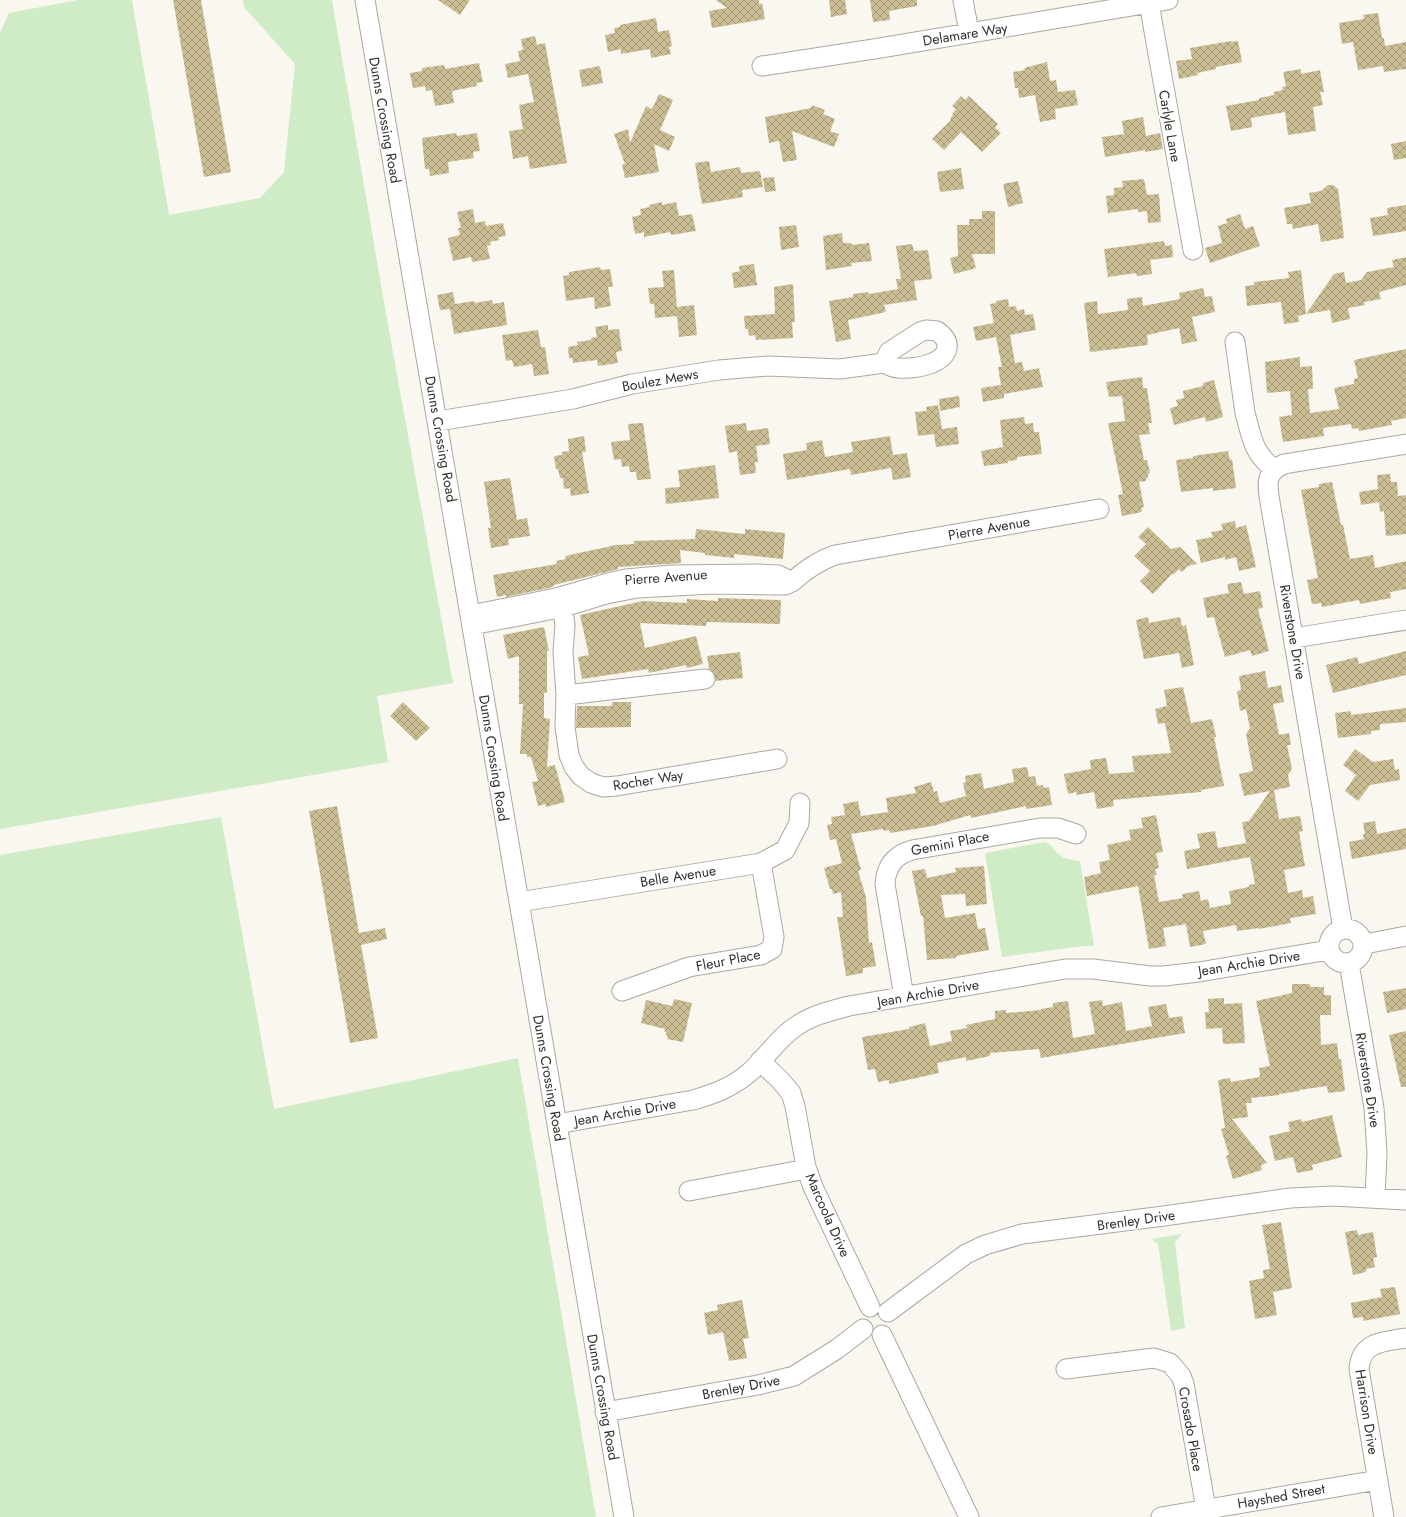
<svg xmlns="http://www.w3.org/2000/svg" width="1406" height="1517" font-family="Jost,sans-serif">
	<defs>
		<pattern id="building-cross-hatch" width="8" height="8" patternUnits="userSpaceOnUse"><rect width="8" height="8" fill="#ccbe94"/><path d="M0 0l8 8M0 8l8-8" fill="none" stroke="#a69b79"/></pattern>
	</defs>
	<rect width="100%" height="100%" fill="#f9f7ef"/>
	<path fill="#cfecc7" d="M78,0H132L169,215L260,198L284,172L295,64L244,7L243,0H332L388,325L453,683L377,696L388,762L0,829V33L9,13Z
		M221,817L274,1109L518,1058L596,1517H0V855Z
		M1045,842C1052,844 1052,848 1057,853C1064,859 1071,860 1080,861L1094,946H1083L1002,957L985,853Z
		M1182,1234L1175,1242L1185,1328L1171,1331L1158,1244L1151,1239Z"/>
	<path fill="url(#building-cross-hatch)" d="M173,0H201L231,172L204,177Z
		M438,0H470L460,15Z
		M716,0H759V4L762,3L765,19L712,28L709,11L727,8Z
		M829,0H845L847,14L831,17Z
		M870,0H917V6L889,11L890,20L873,22Z
		M1378,13L1382,38H1384L1385,46L1406,42V69L1384,72L1383,66L1358,70L1353,42L1342,44L1339,23L1364,19L1363,15Z
		M656,18L658,32L669,30L672,46L669,47L671,54L651,58L650,49L621,54V49L608,52L605,35L615,33L614,28L620,27V25Z
		M535,36L537,45L545,43L567,163L530,169L528,156L513,159L509,131L523,129L519,105L534,102L528,74L508,78L505,64L520,61L518,51L523,50L521,39Z
		M1231,41V42L1238,41L1242,62L1216,67V69L1197,73L1198,75L1179,79L1176,61L1192,59L1190,48Z
		M1047,62L1050,81L1056,80L1058,92L1075,90L1078,105L1055,109L1056,119L1040,122L1035,95L1019,98L1018,88H1015L1013,72L1025,70L1024,68Z
		M479,63L483,82L476,83L477,86L452,91L454,103L435,106L432,90L426,91L425,86L413,88L410,73L422,71V68L444,65L445,69Z
		M600,66L603,83L582,87L579,70Z
		M1301,69V74L1320,70L1324,92H1320L1323,105L1313,107L1316,131L1288,135L1285,112L1251,118L1252,127L1231,131L1226,106L1259,100V98L1274,95V92L1283,90L1282,87L1286,86L1283,72Z
		M659,94L673,100L660,130L675,137L669,151L654,144L659,172L625,178L622,164H625L614,134L628,129L630,143L646,106L652,109Z
		M961,96L965,100L969,96L998,124L995,128L1001,133L982,152L961,132L944,150L932,139L951,120L950,119L953,115L952,114L956,109L952,106Z
		M812,105L825,110L823,114L835,119L830,131L839,134L834,147L792,131L797,160L783,162L779,141L769,143L765,117L811,108Z
		M1143,117L1146,136L1160,133L1163,149L1145,152V150L1105,157L1102,137L1124,134L1122,121Z
		M456,133L457,136L477,133L480,151L473,152L474,158L448,162L449,173L430,176L429,169H425L422,138Z
		M1406,141V158L1394,160L1391,144Z
		M709,161L711,172L740,167L741,173L760,171L763,187L742,190L743,197L702,204L695,163Z
		M961,168L964,189L940,192L937,172Z
		M774,177L776,191L765,192L763,178Z
		M1144,179L1147,195L1159,194L1161,222L1148,223L1147,211L1138,212V209L1108,213L1106,196L1114,195V188L1123,187L1122,181Z
		M1018,181L1023,203L1008,207L1003,184Z
		M1328,185H1333L1338,189L1344,238L1321,242L1318,224L1293,229L1292,224H1287L1284,208L1311,203L1309,193L1321,191Z
		M662,202V205L676,202L679,216L692,214L696,231L671,235L670,232L644,237V232L635,234L632,217L641,215L640,209L650,207L649,205Z
		M1406,205V231L1373,236L1370,218L1388,215L1387,208Z
		M473,209L475,223L485,221L486,226L503,223L506,236L498,237L499,240L490,242L491,245L487,246L490,259L472,262L471,257L453,261L448,238L460,235L458,228H461L457,212Z
		M982,211H995V254H972L976,268L954,274L950,258L958,256L957,225H969V219H982Z
		M1240,214L1245,229L1253,226L1260,246L1210,263L1205,248L1222,243L1218,226L1227,223L1226,219Z
		M796,225L799,247L781,250L779,227Z
		M842,233L843,243H851L852,245L869,243L872,261L851,263L852,266L826,270L823,236Z
		M1164,241L1165,246L1172,245L1173,257L1150,260L1152,274L1137,276L1136,273L1108,277L1104,249Z
		M912,244L914,251L928,250L932,279L914,281L917,300L884,305L886,312L848,320L851,339L836,342L829,301L853,297V294L868,292L869,294L898,289L896,279H901L896,246Z
		M1406,257V285L1379,292L1381,299L1364,302L1365,305L1348,308L1350,319L1332,323L1330,310L1306,314L1334,274L1344,272L1346,283L1361,280L1367,272L1394,267L1392,260Z
		M754,264L757,285L734,288L732,273L740,271L739,266Z
		M600,267L601,270L610,269L613,287H608L611,306L595,309L594,297L566,301L563,276L569,275V272Z
		M674,270L677,307L694,305L697,335L679,337L677,316L655,318L654,304H650L648,288L664,287L662,271Z
		M1301,270L1306,314L1298,316L1299,322L1284,324L1281,302L1247,306L1245,286L1254,285V282L1289,278L1288,272Z
		M793,284L795,322H792L793,338L756,340L755,335L749,336L748,329H745L744,316L775,314L774,287Z
		M1203,288L1205,297L1212,296L1215,312L1192,317L1197,341L1182,344L1179,328L1147,335L1148,345L1090,352L1084,303L1097,301L1098,314L1128,310L1127,299L1142,297L1143,306L1180,299L1179,293Z
		M453,292L455,304L474,301L475,303L492,300L493,304L504,302L507,325L454,334L450,309L440,310L437,295Z
		M1008,299L1009,307L1016,306L1017,311L1024,309L1025,315L1033,314L1036,330L1010,335L1015,363L1022,362L1024,371L1039,368L1043,387L1004,394V398L983,402L981,388L1001,385L998,367H1002L996,337L976,341L973,327L994,323L990,304L996,303V301Z
		M608,325V330L619,329L622,351L616,352L618,363L598,366L597,360L573,363L572,358H569L568,347L578,345L577,342L591,340V338L597,337L595,327Z
		M538,330L541,347H545L549,374L534,376L532,364L514,367L512,360L506,361L502,335Z
		M1406,349V418L1391,421L1392,425L1359,431L1358,428L1352,429L1351,424L1323,428L1324,436L1283,442L1279,417L1292,415L1290,391L1267,393L1265,362L1300,357V367L1312,366L1313,389H1308L1310,413L1339,409L1334,388L1354,384V379L1358,378L1354,360Z
		M1142,377L1143,388H1147L1152,423H1148L1150,434L1139,435L1144,460H1147L1150,473L1148,474V477L1146,478V481L1139,482L1144,507L1141,508L1142,512L1122,516L1118,495L1123,494L1108,423L1125,421L1122,396L1109,397L1106,382Z
		M1214,380L1223,417L1206,422L1205,417L1174,425L1170,408L1178,406L1176,400L1184,398L1183,391L1203,386V383Z
		M959,396L960,407L940,411L939,399Z
		M938,405L942,429L957,427L959,444L936,447L934,434L918,436L915,412L927,411L926,407Z
		M1024,417L1025,424L1033,423L1034,432H1039L1042,454L1017,457V460L1008,461V463L984,466L981,451L1003,447L1000,420Z
		M643,423L651,479L637,480L636,472H630L629,466L622,467L621,459L614,460L611,442L630,440L628,424Z
		M746,423L747,431L768,428L770,444L756,446L758,462H755L756,473L740,475L737,451L729,453L725,426Z
		M584,436L586,452H582L589,493L571,496L570,488L564,489L563,478H560L558,469H556L554,456L562,455V452L569,451L568,439Z
		M890,436L893,455L907,453L911,477L893,480L891,468L851,475L850,469L787,480L783,454L807,450L806,443L822,440L825,457L853,452L851,442Z
		M1228,451L1230,460L1232,459L1236,488L1213,491V488L1181,492L1176,460L1193,458V456Z
		M715,465L719,498L666,504L665,488L680,487L678,470Z
		M1390,474L1391,482H1397L1398,496L1406,495V534L1386,536L1384,511L1380,512L1379,502L1361,505L1359,492L1378,489L1377,475Z
		M510,478L517,520L527,518L530,536L508,539L509,545L491,548L488,528H491L484,482Z
		M1332,482L1341,525H1343L1350,559L1373,555L1375,568L1406,561V589L1390,592L1391,598L1360,604L1359,600L1353,601L1322,607L1321,603L1312,604L1307,580L1318,578L1301,490L1319,487V484Z
		M1235,521L1236,528L1246,525L1256,567L1239,571L1236,557L1225,560V557L1201,563L1196,540L1213,537L1211,532L1223,530L1221,524Z
		M1148,527L1171,549L1180,547L1197,564L1188,566L1182,572L1179,569L1174,574L1173,573L1153,594L1140,581L1150,571L1134,556L1146,544L1138,537Z
		M696,529L745,534V529L785,533L783,559L734,554V558L705,555V553L680,550L681,563L618,567V569L554,585L553,587L506,597V595L497,597L493,575L557,564L556,561L566,559L565,556L616,545L634,544V541L695,539Z
		M1241,582L1244,594L1260,591L1263,608L1258,609L1269,651L1252,656L1250,650L1225,657L1214,617L1207,618L1203,598L1229,593L1227,584Z
		M718,598L781,600L780,624L707,622L706,626L640,623L645,648L696,636L703,664L687,668L686,665L649,673L648,669L582,679L578,657L589,655L580,615L643,601L687,603V599L718,601Z
		M1148,617L1149,623L1180,617L1182,626L1186,625L1194,665L1182,668L1179,653L1144,659L1136,620Z
		M544,627L549,651H547V693H544V718L550,719L547,767L555,765L565,802L546,807L545,804L538,806L532,782L538,781L531,757H527V754H520L523,704H519V656L508,659L503,635Z
		M1406,651V675L1333,693L1326,665L1357,657L1359,664Z
		M740,652L743,678L715,681L714,673L709,669L707,656Z
		M1265,671L1268,688L1281,685L1284,702L1273,704L1279,735L1289,733L1291,745H1287L1292,769L1288,775L1290,787L1274,790L1279,819L1300,816L1303,831L1299,832L1305,866L1284,870L1288,893L1302,890L1303,898L1313,896L1316,914L1290,918L1291,923L1259,929V928L1237,931L1236,925L1203,931L1206,944L1190,947L1186,924L1163,928L1166,946L1149,949L1138,886L1087,896L1084,877L1101,873L1099,862L1110,860L1107,845L1131,840L1129,830L1143,828L1141,818L1156,815L1163,852L1156,853L1159,868L1155,869L1157,875H1154L1159,902L1183,898L1182,894L1199,891L1201,901L1208,899L1210,908L1231,904L1229,891L1249,887V885L1255,884L1250,857L1187,869L1184,851L1200,848L1197,834L1215,831L1218,848L1246,843L1242,822L1249,821L1270,791L1244,796L1239,774L1253,771L1246,734L1250,728L1246,709L1240,711L1237,691L1241,690L1239,676Z
		M1183,687L1191,723L1212,719L1216,737H1214L1224,786L1201,790V792L1113,800L1114,806L1097,809L1094,792L1077,795L1076,792L1068,794L1064,774L1091,769L1090,760L1106,758L1109,774L1134,772L1132,756L1171,753L1165,723L1158,724L1155,709L1167,706L1164,690Z
		M403,702L430,728L416,741L390,716Z
		M612,702H631V727L576,728L577,706H612Z
		M1406,708V722L1380,724V730L1371,731V734L1338,738L1335,713L1351,711V715Z
		M1355,749L1373,762L1393,759L1395,770L1399,769L1400,780L1370,785L1358,801L1345,791L1356,775L1343,765Z
		M1027,767L1029,777L1035,776L1037,786L1043,785V788L1049,787L1052,805L1026,809V806L971,818L970,815L933,826L890,833L889,830L883,831V829L851,834L861,870L858,871L866,897L869,943L872,942L876,966L863,968V973L846,976L837,917H843L841,892L833,894L832,889H830L824,868L842,863L836,839L830,840L827,825L832,824L831,817L845,815L843,804L858,801L861,816L888,812L886,798L916,793L914,787L931,782L934,792L937,791L940,803L966,796L963,783L966,782L965,776L981,773L984,789L1014,782L1012,769Z
		M337,806L359,933L385,928L387,939L361,945L378,1038L350,1043L309,811Z
		M1375,821L1377,834L1406,828V849L1352,859L1349,842L1364,839L1363,834H1365L1363,823Z
		M984,866L987,904L966,906L965,894L941,895L945,918L975,913L978,929L985,928L989,950L956,956V958L927,960L923,916H921L912,871L925,869L927,878L956,872L955,868Z
		M1292,984H1310V987H1324V995H1331V1015H1320L1321,1045L1337,1043L1339,1060L1341,1059L1345,1091L1328,1093L1327,1086L1299,1090L1300,1091L1279,1094V1095L1251,1098L1252,1103H1246L1248,1117L1232,1119L1267,1163L1261,1165L1262,1170L1233,1179L1226,1156L1229,1155L1221,1129L1225,1128L1218,1080L1230,1078L1231,1082L1260,1077L1259,1068L1270,1066L1256,1001L1292,993Z
		M1406,988V1009L1387,1013L1383,992Z
		M1224,998V1004L1242,1003L1245,1043L1223,1044L1222,1028L1206,1029L1205,1012H1209L1208,999Z
		M674,999L692,1003L683,1042L667,1039L668,1036L666,1035V1032L664,1031L665,1029L641,1023L646,1000L672,1006Z
		M1102,1000L1103,1006L1122,1002L1126,1031L1152,1026L1148,1007L1166,1004L1169,1018L1182,1016L1185,1033L1041,1058L1039,1049L990,1053V1056L966,1061V1057L937,1063L939,1073L889,1084V1080L878,1082L875,1069L868,1070L862,1037L909,1029V1027L925,1023L930,1046L952,1041L950,1031L967,1028L966,1025L995,1019V1011L1006,1010V1013L1041,1010V1009L1053,1007V1003L1068,1001L1073,1038L1095,1034L1089,1002Z
		M1406,1031V1087H1401L1389,1035Z
		M1332,1115L1342,1157L1312,1165L1313,1170L1297,1173L1293,1157L1275,1161L1269,1136L1290,1131L1288,1122L1301,1119L1302,1122Z
		M1281,1222L1292,1288L1273,1292L1277,1315L1255,1319L1249,1281L1264,1278L1263,1270L1270,1269L1262,1225Z
		M1357,1230L1358,1235L1373,1232L1377,1257L1373,1258L1375,1267L1366,1269V1272L1353,1275L1345,1232Z
		M1395,1287L1400,1314L1363,1321V1317L1353,1318L1351,1303L1382,1297L1380,1289Z
		M742,1300L749,1338L743,1339L747,1358L729,1361L723,1332L708,1335L704,1313L718,1310L717,1305Z"/>
	<g fill="none" stroke-linecap="round" stroke-linejoin="round">
		<g stroke="#aaa8a1" stroke-width="21">
			<path id="minor" d="M365,0C453,505 536,1012 624,1517
				M963,0L969,32
				M1149,3L1193,250
				M762,66L874,49L1168,0
				M1235,342L1245,413C1252,438 1253,453 1274,469
				M438,421L573,399L632,384L719,370L768,366L840,369L884,363L889,352L920,332L926,330L937,331C953,342 949,356 932,363C923,367 909,369 898,368C893,368 888,365 884,363
				M792,582C805,570 818,561 835,555L1099,509
				M561,597L565,625L563,652L566,695L565,727L569,755L574,767L581,776L591,783L603,787L617,786L777,759
				M471,615L556,598L611,582L626,579L671,575L759,574L778,575L792,582L785,585L713,584L637,588L606,594L564,607L472,625
				M1294,638L1406,620
				M566,695L705,679
				M519,902L761,863L785,850L799,823L800,803
				M1329 946a17 17 0 1 1 34 0a17 17 0 1 1-34 0Z
				M1343,929L1270,502C1267,483 1265,473 1284,464L1406,444
				M1363,945L1370,943L1406,936
				M1349,963L1374,1108L1377,1153L1375,1198
				M622,991L689,967L761,955L772,949L774,937L761,863
				M904,997L885,884C886,866 895,855 912,850L1040,828H1058L1076,834
				M760,1061L780,1080L791,1093L795,1106L806,1167L813,1187L870,1307
				M557,1124L693,1100C714,1094 733,1087 750,1072C766,1058 777,1039 795,1027C812,1015 830,1011 849,1006L1065,969H1093L1150,976H1164L1199,972L1329,950
				M689,1191L807,1169
				M888,1312L966,1254L985,1245L1022,1234L1164,1216L1290,1198L1333,1196L1406,1200
				M882,1335L969,1517
				M1066,1369L1154,1358L1170,1363L1181,1376L1184,1384L1206,1509
				M605,1412L758,1385L794,1376L837,1349L863,1329
				M1161,1517L1378,1480
				M1384,1517L1359,1369C1361,1341 1384,1342 1406,1338"/>
		</g>
		<use href="#minor" stroke="#fff" stroke-width="19"/>
	</g>
	<g text-anchor="middle" dominant-baseline="central" stroke-width="3" stroke-linejoin="round" paint-order="stroke">
		<g font-size="14" fill="#31302d" stroke="#fff">
			<text transform="translate(965 34) rotate(-9)">Delamare Way</text>
			<text transform="translate(385 120) rotate(80)">Dunns Crossing Road</text>
			<text transform="translate(1170 126) rotate(80)">Carlyle Lane</text>
			<text transform="translate(660 380) rotate(-10)">Boulez Mews</text>
			<text transform="translate(441 439) rotate(80)">Dunns Crossing Road</text>
			<text transform="translate(989 528) rotate(-10)">Pierre Avenue</text>
			<text transform="translate(666 577) rotate(-4)">Pierre Avenue</text>
			<text transform="translate(1293 632) rotate(80)">Riverstone Drive</text>
			<text transform="translate(494 758) rotate(81)">Dunns Crossing Road</text>
			<text transform="translate(648 780) rotate(-9)">Rocher Way</text>
			<text transform="translate(950 843) rotate(-11)">Gemini Place</text>
			<text transform="translate(678 876) rotate(-9)">Belle Avenue</text>
			<text transform="translate(728 960) rotate(-11)">Fleur Place</text>
			<text transform="translate(1249 963) rotate(-9)">Jean Archie Drive</text>
			<text transform="translate(928 993) rotate(-10)">Jean Archie Drive</text>
			<text transform="translate(549 1078) rotate(80)">Dunns Crossing Road</text>
			<text transform="translate(1368 1080) rotate(81)">Riverstone Drive</text>
			<text transform="translate(625 1112) rotate(-10)">Jean Archie Drive</text>
			<text transform="translate(828 1215) rotate(66)">Marcoola Drive</text>
			<text transform="translate(1136 1220) rotate(-8)">Brenley Drive</text>
			<text transform="translate(741 1387) rotate(-11)">Brenley Drive</text>
			<text transform="translate(603 1397) rotate(80)">Dunns Crossing Road</text>
			<text transform="translate(1367 1412) rotate(81)">Harrison Drive</text>
			<text transform="translate(1191 1429) rotate(80)">Crosado Place</text>
			<text transform="translate(1281 1496) rotate(-10)">Hayshed Street</text>
		</g>
	</g>
</svg>
